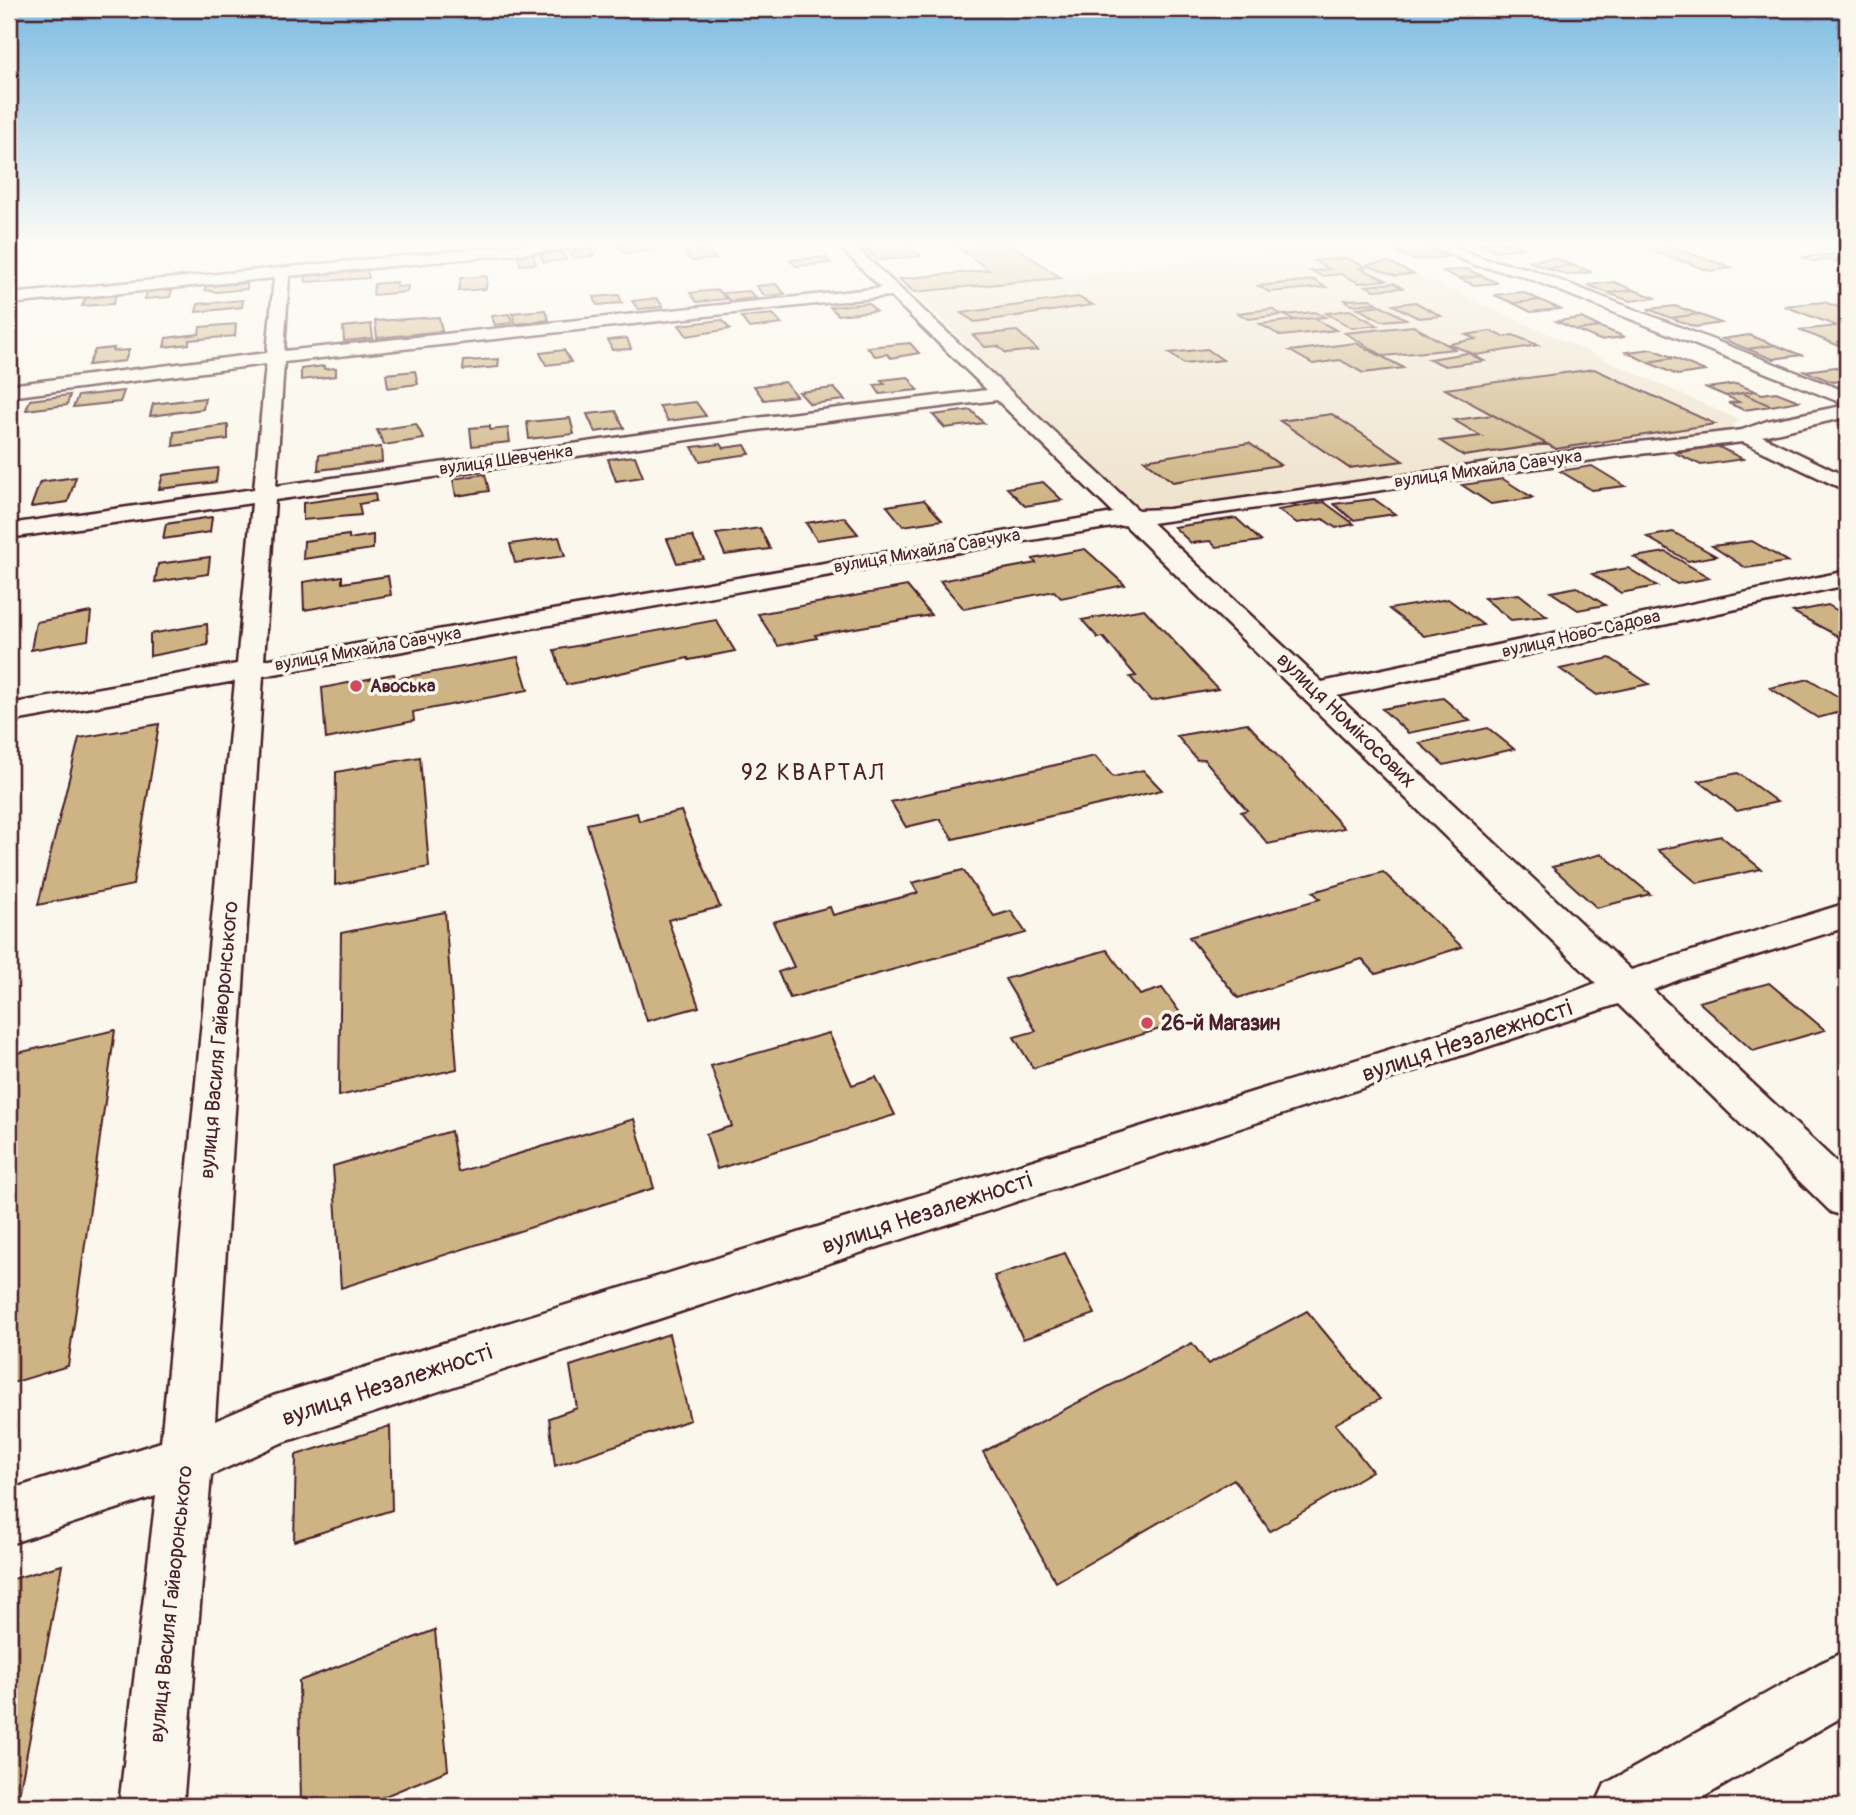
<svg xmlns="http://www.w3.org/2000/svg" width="1856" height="1815" font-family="Pangolin,sans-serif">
	<rect width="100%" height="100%" fill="#fbf7ec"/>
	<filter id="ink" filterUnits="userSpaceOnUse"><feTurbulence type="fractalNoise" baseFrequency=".0143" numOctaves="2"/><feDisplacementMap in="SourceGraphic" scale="14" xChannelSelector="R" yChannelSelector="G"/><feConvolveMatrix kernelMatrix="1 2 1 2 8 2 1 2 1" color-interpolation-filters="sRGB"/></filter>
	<g filter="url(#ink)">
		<path fill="#eee3cd" d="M1348,243L1739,420L1730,429L1144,514L1014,392L914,292L1061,278L1312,244Z"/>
		<path fill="#ceb484" stroke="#4a1f2b" stroke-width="2" d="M646,243L653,250L625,253L618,246Z
			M859,243H905L921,256L878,260Z
			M952,243H1010L1061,278L914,292L899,279L989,270Z
			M1378,243H1416L1447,257L1414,260Z
			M1478,243H1511L1524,248L1497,251Z
			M1671,247L1733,268L1710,271L1648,249Z
			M590,249L594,256L573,258L570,251Z
			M709,249L716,259L691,261L684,252Z
			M561,252L566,260L544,262L540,254Z
			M533,254L536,264L520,265L518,256Z
			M1842,254L1847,256V263L1830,260L1812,261L1802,257Z
			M825,257L831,263L796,266L790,260Z
			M1346,258L1366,267L1360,268L1386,280L1359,283L1341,274L1322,276L1311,271L1330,269L1314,261Z
			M1553,258L1572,265L1547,268L1528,261Z
			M1388,262L1413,274L1396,276L1366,265Z
			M1572,265L1592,272L1567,275L1547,268Z
			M1467,269L1482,276L1458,278L1442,271Z
			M367,270L369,278L306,282L305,276Z
			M487,276L486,289L459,291L461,278Z
			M1482,276L1498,283L1474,285L1458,278Z
			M1314,280L1326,287L1269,292L1258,286Z
			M397,282L396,287L408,286L407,292L373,295L374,284Z
			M1614,282L1634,290L1608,293L1588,285Z
			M247,283V289L216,292L205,290L206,286Z
			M1394,283L1402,288L1374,290L1366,286Z
			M776,284L785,294L765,296L756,286Z
			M172,289L170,297L145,299L147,292Z
			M718,290L726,299L697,302L690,293Z
			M1634,290L1656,298L1630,301L1608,293Z
			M749,291L756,298L730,301L723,293Z
			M1522,292L1540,300L1513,303L1494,295Z
			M116,295L113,304L82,306L86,298Z
			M619,295L622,303L597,305L594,297Z
			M1078,297L1093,305L975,322L961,313Z
			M657,298L663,307L638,309L632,301Z
			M1370,299L1377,303L1351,305L1345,300Z
			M243,300L242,307L196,312L198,304Z
			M1540,300L1560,309L1531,312L1513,303Z
			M1415,302L1441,316L1418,318L1393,305Z
			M1824,302L1847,310V344L1837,345L1799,330L1837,326L1784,306Z
			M868,303L876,311L838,315L830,307Z
			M1380,305L1406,319L1382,321L1357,308Z
			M1675,306L1698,314L1671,318L1648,309Z
			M1272,309L1282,315L1248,319L1238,313Z
			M545,310L549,320L516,324L512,313Z
			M1350,310L1377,325L1352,328L1326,313Z
			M1315,312L1325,317L1294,320L1284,315Z
			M509,314L513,323L495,325L491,316Z
			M773,314L782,324L749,328L741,317Z
			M1698,314L1721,323L1695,327L1671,318Z
			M439,317L442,331L377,338L375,321Z
			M1314,318L1336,330L1281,336L1260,324Z
			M1581,318L1600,327L1576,330L1556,321Z
			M722,320L730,329L687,336L679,325Z
			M236,324L235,336L189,340V344L164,347L166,338L199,334L200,327Z
			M371,324L373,338L344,341L343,327Z
			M1413,326L1455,349L1384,356L1345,333Z
			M1600,327L1625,337L1600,340L1576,330Z
			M1017,331L1038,350L1006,353L998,346L985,347L973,335Z
			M1490,331L1504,337L1513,335L1538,345L1476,355L1449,344L1476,339L1466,335Z
			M1749,335L1775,345L1747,349L1722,339Z
			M627,338L631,349L612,350L608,340Z
			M910,343L919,353L891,358L887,354L875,356L867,347Z
			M1356,343L1404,368L1363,373L1340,360L1313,364L1290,351Z
			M1775,345L1801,355L1773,359L1747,349Z
			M114,348L113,351L129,350L125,361L88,365L95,350Z
			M1207,349L1223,360L1184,364L1169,353Z
			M1652,349L1674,358L1647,362L1626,352Z
			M564,350L571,362L546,365L540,353Z
			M1468,353L1484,361L1445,366L1429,359Z
			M1674,358L1705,371L1677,375L1647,362Z
			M499,359L498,367L463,370L464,361Z
			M324,366V369L336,368V376L301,380V369Z
			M1835,367L1847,372V380L1832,382L1805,371Z
			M1594,369L1715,424L1556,449L1445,389Z
			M415,371L418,384L388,388L386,374Z
			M908,377L918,390L880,394L874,385L885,384L881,380Z
			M785,382L796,396L764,400L754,386Z
			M1736,384L1755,391L1726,396L1707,388Z
			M834,388L845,400L810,404L799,392Z
			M124,391L120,402L73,407L78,396Z
			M1755,391L1762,394L1776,392L1799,401L1771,406L1742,393Z
			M1742,393L1771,406L1744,410L1728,403L1739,402L1726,396Z
			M70,395L67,405L26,410L30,400Z
			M205,398L203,409L150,416L153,404Z
			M696,402L706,416L668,421L659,406Z
			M971,410L984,423L945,428L933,415Z
			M616,411L624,428L595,432L587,414Z
			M1332,414L1403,461L1349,468L1280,421Z
			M1493,415L1547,444L1464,456L1440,441L1481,436L1454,420Z
			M570,418L574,434L529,439L527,422Z
			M416,424L424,439L384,445L377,430Z
			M228,425V439L173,446L174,432Z
			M490,426V430L508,428L510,442L472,446L470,428Z
			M1249,443L1280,465L1173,482L1144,460Z
			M721,444L724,448L745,445L750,454L700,461L692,447Z
			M1717,446L1743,459L1701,465L1675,453Z
			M381,447L382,462L318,470L319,455Z
			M635,456L643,477L616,481L608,459Z
			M1592,466L1625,486L1592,490L1560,471Z
			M218,468L216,482L159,489L163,475Z
			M485,474L489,491L456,496L453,479Z
			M76,477L68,502L31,507L40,482Z
			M1503,479L1533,498L1491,504L1462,485Z
			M1043,482L1062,500L1025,506L1007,488Z
			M375,493L376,501L359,504L361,515L303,520V503Z
			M1374,499L1395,514L1353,520L1334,504Z
			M924,500L942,520L903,526L887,506Z
			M1324,502L1354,524L1336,528L1323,519L1297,523L1278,510Z
			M212,517L210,532L163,539L166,524Z
			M844,517L858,534L817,540L806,523Z
			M1236,518L1261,541L1216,547L1210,541L1191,543L1174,527Z
			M760,528L770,549L725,555L716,534Z
			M1673,532L1716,556L1688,561L1647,537Z
			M349,535V539L373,535V549L303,559L304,541Z
			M692,536L704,559L677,563L667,539Z
			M559,537L565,556L515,563L510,544Z
			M1752,541L1788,562L1746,568L1712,546Z
			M1085,549L1125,585L1061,598L1054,591L964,609L940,581L1036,563L1033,559Z
			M1666,552L1710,578L1677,584L1634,557Z
			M210,557L208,574L155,582L158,564Z
			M1628,568L1657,586L1621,593L1592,574Z
			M342,576V583L388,576L391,595L304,610L303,582Z
			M907,586L931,615L815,635L817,638L778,646L758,614Z
			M1577,587L1605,605L1578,610L1551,592Z
			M1519,594L1547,616L1511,620L1484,598Z
			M1448,599L1483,625L1424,636L1389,609Z
			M1828,605L1847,616V641L1793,612Z
			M1144,609L1218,689L1151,701L1130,677L1136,676L1103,637L1098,638L1082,620Z
			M91,612L88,640L31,650L36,622Z
			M716,620L735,651L689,660L688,658L566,685L554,650Z
			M207,624L208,645L150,656V634Z
			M518,657L528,690L413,712L414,721L326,739L322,688L394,674L395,679Z
			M1610,658L1649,684L1597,695L1560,669Z
			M1809,679L1847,702V710L1818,718L1770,688Z
			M1443,698L1470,721L1408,733L1382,709Z
			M1247,723L1344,828L1268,844L1241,812L1247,810L1204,759L1197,760L1177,736Z
			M159,724L133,885L38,905L79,738Z
			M1488,728L1514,749L1444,765L1419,743Z
			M1095,756L1113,777L1143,770L1162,790L953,839L940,819L906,827L891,802Z
			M420,757L429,867L335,885L336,772Z
			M1738,773L1777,802L1737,811L1699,781Z
			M681,811L720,907L668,920L699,1007L647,1021L587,824L637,813L639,821Z
			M1721,836L1761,869L1697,883L1658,850Z
			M1602,854L1650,894L1597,908L1552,867Z
			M963,870L994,916L1011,911L1026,933L790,998L778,972L794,967L773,922L830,907L833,915L918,893L912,883Z
			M1383,872L1462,947L1376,974L1362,959L1238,998L1189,937L1320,899L1313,892Z
			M445,912L457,1069L339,1096L341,933Z
			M1107,950L1140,995L1162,988L1186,1021L1033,1068L1014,1037L1036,1031L1005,979Z
			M1769,983L1825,1030L1753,1051L1699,1002Z
			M115,1030L68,1366L9,1384V1055Z
			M829,1033L852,1085L876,1077L895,1115L717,1169L706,1134L732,1126L711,1066Z
			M634,1119L654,1188L341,1288L333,1166L451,1131L458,1172Z
			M1065,1253L1095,1314L1023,1339L994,1276Z
			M1307,1311L1380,1399L1335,1424L1372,1471L1270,1531L1234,1479L1056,1582L983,1452L1192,1343L1208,1364Z
			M669,1334L690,1420L555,1466L549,1418L577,1408L570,1366Z
			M390,1426L392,1510L294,1541L296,1455Z
			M62,1565L17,1806H9V1580Z
			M435,1630L448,1770L361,1806H301L299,1681Z"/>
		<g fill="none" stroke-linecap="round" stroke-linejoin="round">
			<g stroke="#4a1f2b" stroke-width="5">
				<path id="street" d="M540,243H593L586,247L289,276L284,351L881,288L836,243H851L1138,510L1169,509L1614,445L1742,430L1767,421L1847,405V417L1762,436L1847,477V491L1743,442L1614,457L1152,523L1322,682L1847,571V585L1337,696L1631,970L1847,903V927L1683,978L1653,990L1847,1172V1217L1831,1212L1618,1004L281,1443L211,1475L183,1806H119L156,1496L9,1544V1490L161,1442L235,681L9,722V704L237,664L252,503L9,538V524L254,489L266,364L9,397V385L267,353L274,278L9,304V294ZM890,296L987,390L756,418L276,486L284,362ZM997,400L1113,513L264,660L275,500L756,430ZM1125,525L1596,983L1565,995L273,1396L215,1421L263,676L982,548Z
					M1425,243H1445L1484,259L1530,269L1847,392V405L1520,275L1475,265Z
					M1833,243H1847V250Z
					M1847,1651V1714L1688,1806H1595L1605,1784L1826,1660Z"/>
			</g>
			<use href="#street" fill="#fbf7ec" fill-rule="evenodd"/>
		</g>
	</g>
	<linearGradient id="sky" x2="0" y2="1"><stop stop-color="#7cbbe2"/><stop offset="0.49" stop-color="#fdfbf6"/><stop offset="1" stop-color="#fdfbf6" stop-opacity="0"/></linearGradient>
	<rect width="1856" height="497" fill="url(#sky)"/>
	<g fill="#d1495b" stroke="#fbf7ec" stroke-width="2.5">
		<circle cx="356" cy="686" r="7"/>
		<circle cx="1147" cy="1023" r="7"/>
	</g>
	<g text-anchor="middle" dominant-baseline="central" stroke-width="7" stroke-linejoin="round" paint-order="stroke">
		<g font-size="18" fill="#4a1f2b" stroke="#fbf7ec">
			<text transform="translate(506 460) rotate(-8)">вулиця Шевченка</text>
			<text transform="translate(1488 469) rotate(-8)">вулиця Михайла Савчука</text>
			<text transform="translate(927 551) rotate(-10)">вулиця Михайла Савчука</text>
			<text transform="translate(1581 634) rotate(-13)">вулиця Ново-Садова</text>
			<text transform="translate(368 649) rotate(-10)">вулиця Михайла Савчука</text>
		</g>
		<g font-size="18" font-weight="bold" fill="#4a1f2b" stroke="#fbf7ec" text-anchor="start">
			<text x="370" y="686">Авоська</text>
		</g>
		<g font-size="21" fill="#4a1f2b" stroke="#fbf7ec">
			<text transform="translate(1346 720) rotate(44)">вулиця Номікосових</text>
			<text transform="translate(219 1040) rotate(-85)">вулиця Василя Гайворонського</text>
			<text transform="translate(171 1604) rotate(-84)">вулиця Василя Гайворонського</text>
		</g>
		<g font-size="21" font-weight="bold" fill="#4a1f2b" stroke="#fbf7ec" text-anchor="start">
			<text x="1161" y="1023">26-й Магазин</text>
		</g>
		<g font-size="23" letter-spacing="2" fill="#4a1f2b" stroke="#fbf7ec">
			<text x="813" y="772">92 КВАРТАЛ</text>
		</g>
		<g font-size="24" fill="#4a1f2b" stroke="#fbf7ec">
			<text transform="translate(1467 1041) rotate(-18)">вулиця Незалежності</text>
			<text transform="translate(927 1213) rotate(-18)">вулиця Незалежності</text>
			<text transform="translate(387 1385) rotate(-18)">вулиця Незалежності</text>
		</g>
	</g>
	<rect width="1856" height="1815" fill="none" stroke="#fbf7ec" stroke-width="35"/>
	<rect x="18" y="18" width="1821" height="1780" fill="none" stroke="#4a1f2b" stroke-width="2.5" filter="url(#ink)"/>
</svg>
